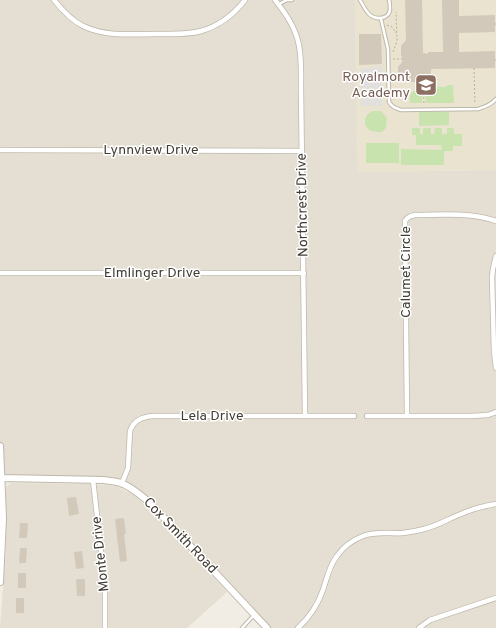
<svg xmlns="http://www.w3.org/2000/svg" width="496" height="628" font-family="Overpass,sans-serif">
	<rect width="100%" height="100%" fill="#f1ede4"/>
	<path fill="#e4dfd2" d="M0,0H355L358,172L496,170V628H267L163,515L122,483L2,478L0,582Z
		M11,483L88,484L116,486L134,495L156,515L227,592L187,628H0L6,548V487Z"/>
	<path fill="#e9e3cf" d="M355,0H496V170L358,172Z"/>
	<path fill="#c9e3af" d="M424,80H437V87C442,86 444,89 448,85H453L454,103H426L425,95L424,94Z
		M413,91H420L422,94V103H410V95Z
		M373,111H381L387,118L386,128L382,132C379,132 375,132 372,131C362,127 363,115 373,111Z
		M419,112H449V125L419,126Z
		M412,128H420V134H423V128H431V134H434L435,128H442V134H447V128H454V134H462V146H453V151H444V165H401V149L442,150L441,145H416V135H412Z
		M366,143H399V163H366Z"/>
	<path fill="#e2e0dc" d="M382,66V106H361L360,68H371Z"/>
	<path fill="#d2c9ba" d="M405,0H422L423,53L428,54V52H443L442,0H459V16L495,15V32L459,33V52L495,51V68L431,69V76L430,77H422V80L421,82H407V78H400L398,76V67L402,62L403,59L401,55V46L406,40Z
		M359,34H381L382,64L359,65Z
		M76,497L79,514L69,516L67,498Z
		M124,518L126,534H124L127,561L120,562L115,519Z
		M20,523H28L27,538H19Z
		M20,548H27L26,563H19Z
		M82,551L84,568L76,569L74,552Z
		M18,573H26V588H18Z
		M76,579H85V596H77Z
		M16,598H24V613H16Z"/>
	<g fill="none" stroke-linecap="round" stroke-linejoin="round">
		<g stroke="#beb8aa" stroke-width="4.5">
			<path id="service" d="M360,0C363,5 365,10 369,14C375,20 388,20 390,10C390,7 390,3 389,0
				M279,4L287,0H292
				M381,19L388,49L389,102C392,107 395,108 401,110L478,109C485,107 492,104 496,99
				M242,628L254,615"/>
		</g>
		<g stroke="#beb8aa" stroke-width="6">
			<path id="minor" d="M54,0C62,10 71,20 83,26C106,37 132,34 156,34C171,34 187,35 201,31C219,26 234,14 245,0
				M275,0C285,13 294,25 298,41C302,56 301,72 301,88L305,416
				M0,150L302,151
				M496,256L493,269L492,277L494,351L496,368
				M0,273H304
				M367,416H471L488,415L496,412
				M407,416L405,221C407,217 410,216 415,215C442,215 470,212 496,221
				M93,480L105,587V628
				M122,483L128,468L130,431C134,420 142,417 153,416H354
				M298,628C309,618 318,604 323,590C327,578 329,566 337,556C343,547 353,540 363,536C376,531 389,534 403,533C410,532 417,531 424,529C437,526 448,519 461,514C472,509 484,506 496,504
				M419,628L430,620L496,598"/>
		</g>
		<g stroke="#beb8aa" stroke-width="8">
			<path id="tertiary" d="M0,446L3,518L0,582
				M2,478L104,480C108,481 113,481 117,482C128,484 142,496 151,504L267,628"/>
		</g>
		<path stroke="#bcb19a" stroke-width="1" stroke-dasharray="2 2" stroke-linecap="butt" d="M495,24H496
			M387,25L392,27L396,33
			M393,52L397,41L396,12
			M393,59H403
			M495,60H496
			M474,68L475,104
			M423,77L424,105"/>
		<use href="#service" stroke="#fff" stroke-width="2.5"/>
		<use href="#minor" stroke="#fff" stroke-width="4.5"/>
		<use href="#tertiary" stroke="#fff" stroke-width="6"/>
	</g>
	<defs>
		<g id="school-square" transform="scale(1.15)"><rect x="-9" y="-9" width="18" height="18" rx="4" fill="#8d6e63" stroke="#fff"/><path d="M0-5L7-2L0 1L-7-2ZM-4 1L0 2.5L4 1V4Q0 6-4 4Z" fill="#fff"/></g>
	</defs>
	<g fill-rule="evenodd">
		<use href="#school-square" x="426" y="85"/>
	</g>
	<g text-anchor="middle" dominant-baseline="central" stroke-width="3" stroke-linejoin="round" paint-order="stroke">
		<g font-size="14" fill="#785e54" stroke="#fff" text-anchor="end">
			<text x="410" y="77">Royalmont<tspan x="410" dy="16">Academy</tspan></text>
		</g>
		<g font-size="14" fill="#423d34" stroke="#fff">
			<text x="151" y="150">Lynnview Drive</text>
			<text transform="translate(303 205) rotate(-91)">Northcrest Drive</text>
			<text transform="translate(406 272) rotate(-90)">Calumet Circle</text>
			<text x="152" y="273">Elmlinger Drive</text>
			<text x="212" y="416">Lela Drive</text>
			<text transform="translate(180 536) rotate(46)">Cox Smith Road</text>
			<text transform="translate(101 554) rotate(-96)">Monte Drive</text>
		</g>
	</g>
</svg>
